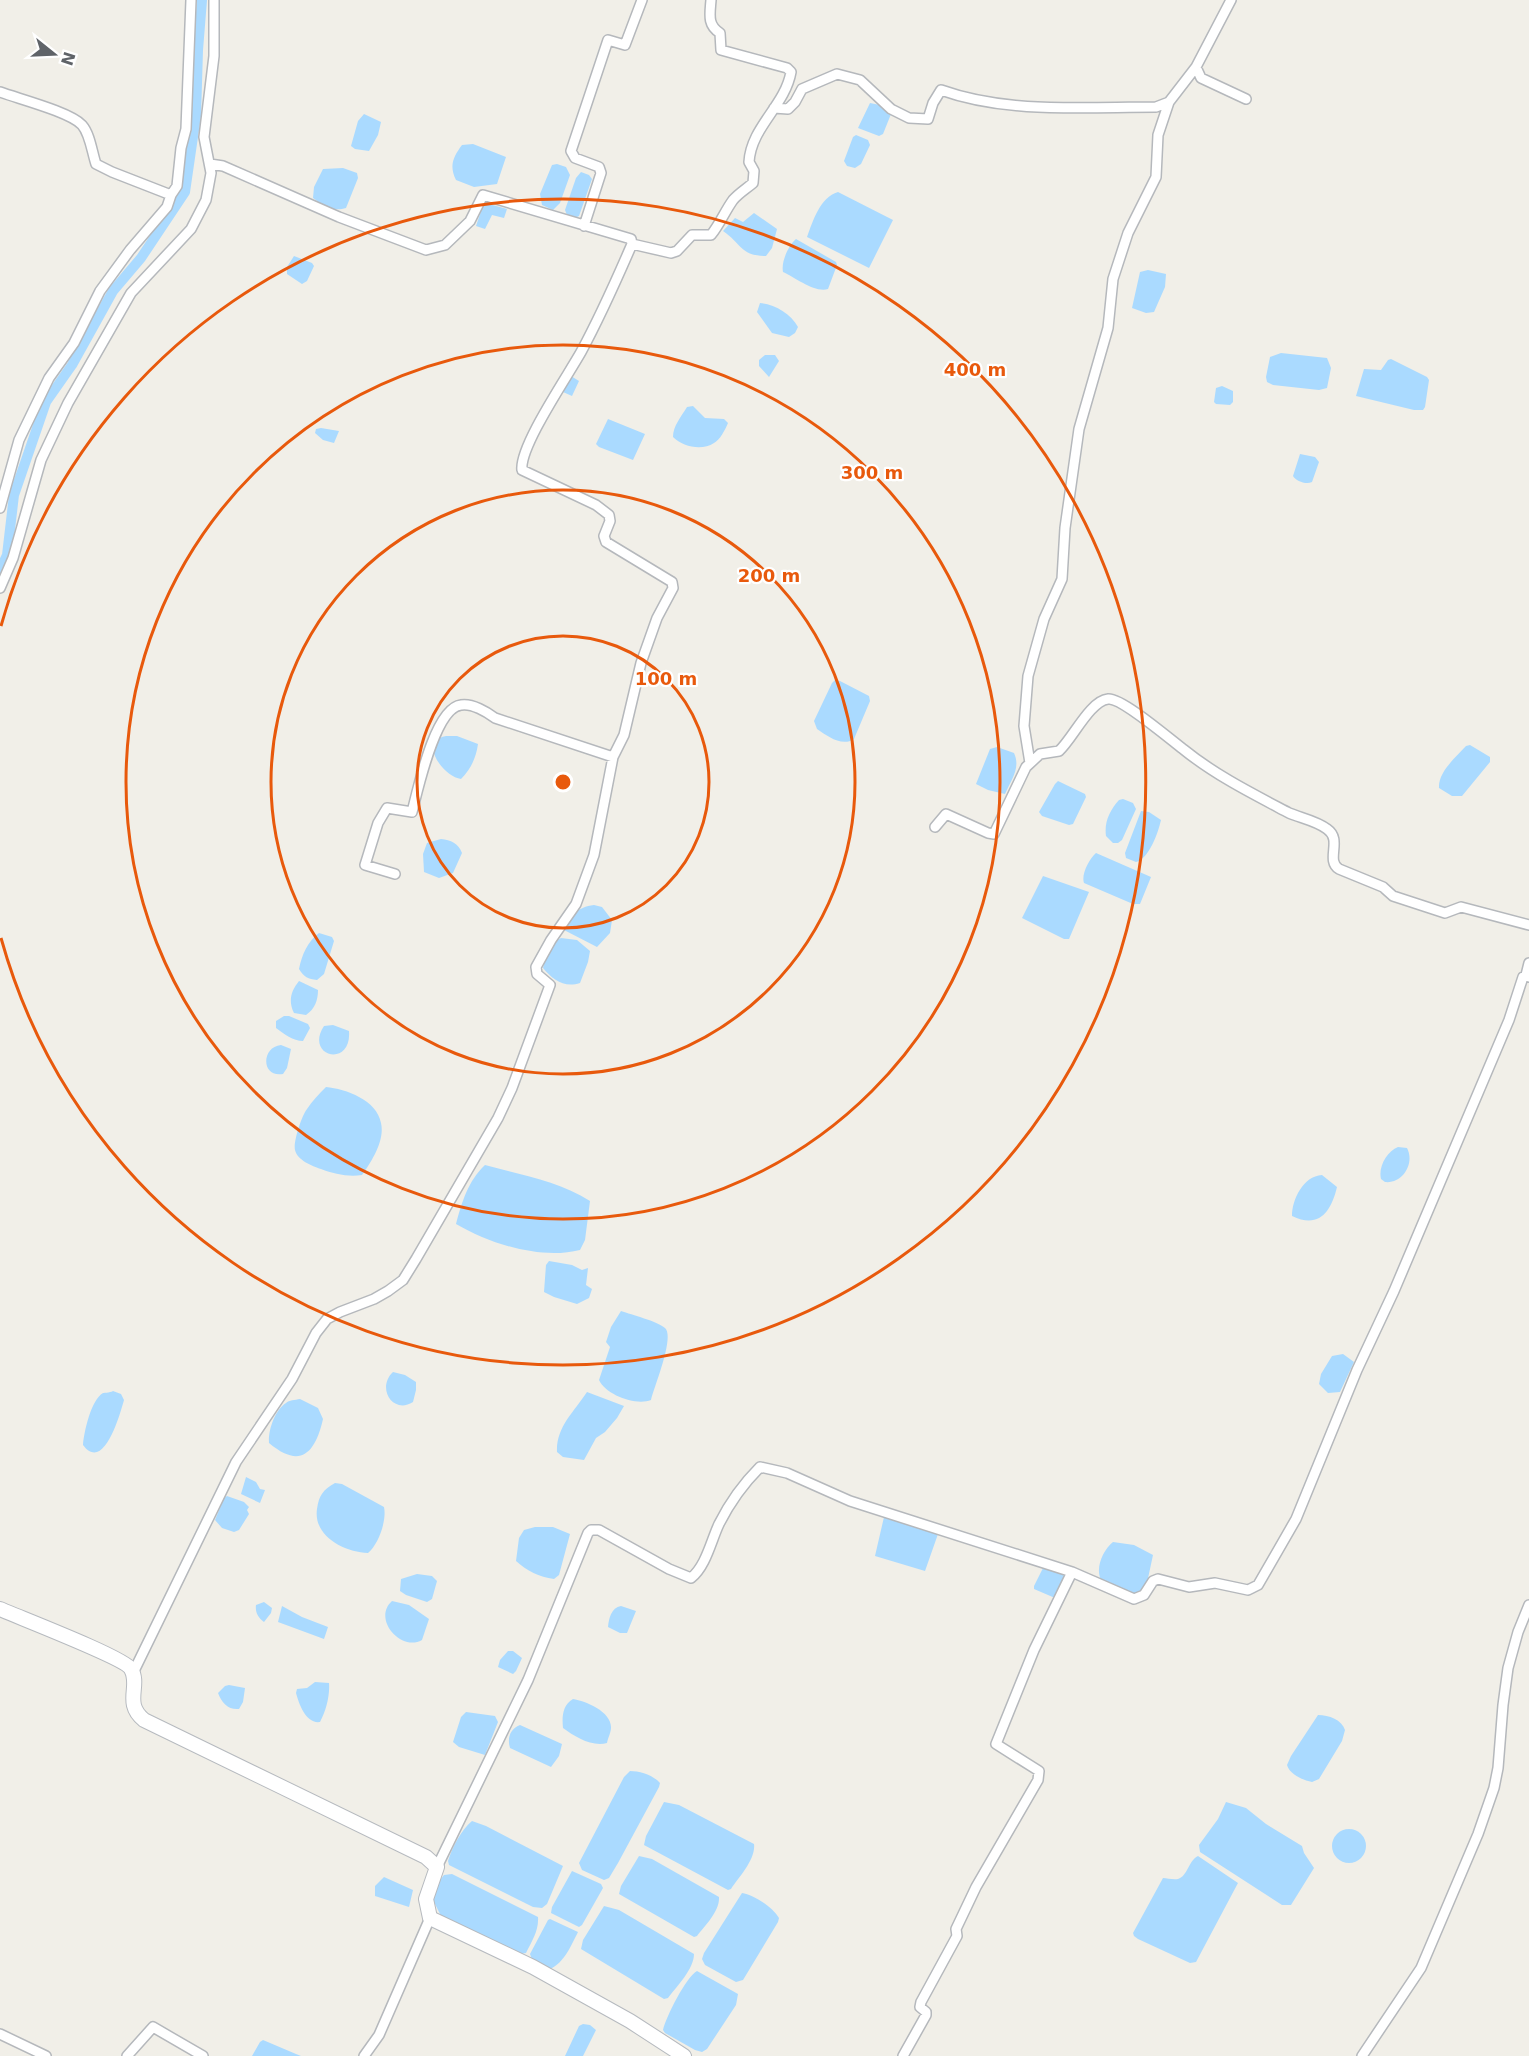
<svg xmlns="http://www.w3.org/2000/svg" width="1529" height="2056" font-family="'DejaVu Sans',sans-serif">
	<rect width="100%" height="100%" fill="#f1efe8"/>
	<path fill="#aadaff" d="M870,103L880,105L891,114L883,134L879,136L858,128Z
		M364,114L381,122L378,135L369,151L355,149L351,146L358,121Z
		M856,135L868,140L870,145L861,164L855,168L847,166L844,161L853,137Z
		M473,144L506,157L497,184L474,187L456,180C449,166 453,157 462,145Z
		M557,164L566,167L570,175L560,203L553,210L542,205L540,194L552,165Z
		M343,168L357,173L358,178L346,208C333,212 324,206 313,198L314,187L323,169Z
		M581,172L589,175L592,179L579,216L575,218L567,215L565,210L576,178Z
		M838,192L893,220L869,268L807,237C813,221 820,197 838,192Z
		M489,204L507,209L504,218L492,215L485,229L476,226L483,205Z
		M754,213L777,229L772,248L766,256C740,256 741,243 723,231L735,218L743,222Z
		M796,239L836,262L837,265L828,289C815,293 796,278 783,272C781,262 788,246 796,239Z
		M294,256L312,263L314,266L307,281L302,284L287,274V267Z
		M1148,270L1166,274L1165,287L1154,312L1146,313L1132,308L1140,272Z
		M760,303C775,304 791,314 798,327L795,333L789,337L772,333L757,312Z
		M1281,353L1327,358L1331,368L1327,388L1319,390L1273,385L1267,382L1266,377L1270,357Z
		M765,355H775L779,361L769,377L759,366V360Z
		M1391,359L1427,377L1429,380L1425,407L1423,410H1414L1356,396L1364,369L1381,370L1388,360Z
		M571,376L579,381L572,396L563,392Z
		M1222,386L1233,391V402L1230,405L1216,404L1214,402L1216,388Z
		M693,406L705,418L724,419L728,423C725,430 720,440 714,443C702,451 683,447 673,437C673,426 681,417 687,407Z
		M608,419L645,434L633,460L599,447L596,444Z
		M321,428L339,431L334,443L323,440L315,433L316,429Z
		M1300,454L1315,457L1319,462L1312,482C1306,485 1296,481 1293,476Z
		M835,680L840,681L869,696L870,701L854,739C842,747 827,736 817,729L814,721L832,683Z
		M446,736H457L478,744C476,758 471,769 461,779C444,777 417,741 446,736Z
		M1470,745L1490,757V762L1462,796H1452L1439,788C1438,772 1456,757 1466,746Z
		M997,747L1014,753C1021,768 1011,780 1005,794L988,790L976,784L990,749Z
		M1058,781L1085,794L1086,797L1073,824L1069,825L1042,816L1039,812L1055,784Z
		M1123,799L1133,803L1136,809L1122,840L1118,843H1113L1106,836C1104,822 1110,810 1119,800Z
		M1141,811L1149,812L1161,820C1158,833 1149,859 1136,862L1126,858L1125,853Z
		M441,839C451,840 458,843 462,853L453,873L439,878L424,872L423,854L427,843Z
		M1096,853L1151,877L1140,904H1133L1084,883C1081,875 1089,859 1096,853Z
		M1043,876L1089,892L1069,939H1064L1022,918Z
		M594,905L602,907L612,920L610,933L597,947L564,930C572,915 577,907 594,905Z
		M319,933L332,937L334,941L324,974L317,980C308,979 304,977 299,969C302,955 307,942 319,933Z
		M561,938L577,940L590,951L588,962L580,983C564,988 553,980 543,968C545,958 551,943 561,938Z
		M299,981L318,990C318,1000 315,1009 306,1015L294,1013C288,1001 291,991 299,981Z
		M284,1016H289L308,1024L310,1028L303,1041C293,1041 284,1034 276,1028V1021Z
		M333,1025L349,1031C352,1069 304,1056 324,1026Z
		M281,1045L291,1049L287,1068L283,1074C261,1078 261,1047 281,1045Z
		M326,1087C346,1089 377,1100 381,1123C385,1140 372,1161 362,1175C348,1177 334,1174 321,1169C312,1166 297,1160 295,1150C293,1142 302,1115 307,1109C312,1101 319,1094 326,1087Z
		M1398,1147L1407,1148C1415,1163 1403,1184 1385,1182L1381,1179C1378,1167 1387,1151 1398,1147Z
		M485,1165C521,1175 559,1181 590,1201L585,1240L580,1250C541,1260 490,1244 456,1224C462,1202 468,1181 485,1165Z
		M1322,1175L1337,1187C1331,1212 1319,1229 1292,1216C1292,1200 1303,1176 1322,1175Z
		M549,1261L572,1265L582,1270L588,1268L586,1285L592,1289L589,1298L577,1304L554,1297L544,1292L546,1265Z
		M621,1311C632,1315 657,1321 665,1328C675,1337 654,1387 651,1400C636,1406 606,1395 599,1380L610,1347L606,1342L611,1327Z
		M1343,1354L1354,1362L1340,1392L1328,1393L1319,1384L1321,1374L1332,1356Z
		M393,1372L405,1375L416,1382V1390L413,1402C393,1415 376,1388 393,1372Z
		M113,1391L121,1394L124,1400C120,1414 104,1473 83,1445C84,1432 91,1400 103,1393C104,1393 113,1392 113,1391Z
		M587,1392L624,1406L617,1418L605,1432L596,1438L584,1460L563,1457L557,1452C556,1427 574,1412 587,1392Z
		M300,1399L318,1408L323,1419C315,1454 300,1469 269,1443C268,1430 275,1410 286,1403C289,1400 295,1400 300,1399Z
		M246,1477L256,1482L260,1489L265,1490L260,1503L241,1494Z
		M335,1483L342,1484L384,1507C387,1521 378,1545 368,1553C344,1552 313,1536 317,1509C319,1495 323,1490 335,1483Z
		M227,1496L244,1502L249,1507L247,1510L249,1514L239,1530L234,1532L222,1528L215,1520L224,1498Z
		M884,1517L937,1532L938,1534L925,1571L875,1556Z
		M535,1527H553L570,1534L559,1575L554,1579C539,1577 527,1571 516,1561L519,1538L524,1530Z
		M1113,1542L1134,1545L1153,1555L1147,1583L1142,1592L1134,1596L1101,1580C1095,1568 1103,1550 1113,1542Z
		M1044,1566L1066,1575L1055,1598L1034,1589V1586Z
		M417,1574L432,1576L437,1581L432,1599L427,1602L406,1595L400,1591L401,1579Z
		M392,1601L409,1605L429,1619L422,1640C401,1652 372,1619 392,1601Z
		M264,1602L272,1608L271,1613L264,1622C258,1618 255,1612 256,1605Z
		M282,1606L302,1617L328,1627L324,1639L278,1622Z
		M621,1606L636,1611L627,1633H620L608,1627C609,1618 611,1608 621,1606Z
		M508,1651H513L522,1658L516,1671L513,1674L498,1667L500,1660Z
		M315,1682L329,1683C330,1696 326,1711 320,1722C306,1724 299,1704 296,1693L297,1689L307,1688Z
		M229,1685L245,1688L243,1702L239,1709C228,1710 222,1703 218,1693L225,1686Z
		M573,1699C586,1701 612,1712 611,1728C611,1732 608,1738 607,1743C592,1747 575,1737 563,1728C562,1718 562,1705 573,1699Z
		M466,1712L495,1716L498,1722L485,1755L459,1747L453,1742L461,1717Z
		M1318,1715C1329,1715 1342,1720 1345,1730L1342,1741L1319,1779L1312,1782C1303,1780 1290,1775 1287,1765L1291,1756Z
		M520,1725L562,1744L559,1756L551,1767L510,1748C507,1738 510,1729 520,1725Z
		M630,1771C640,1771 653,1775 660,1783L659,1787L618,1863L609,1878L604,1880L582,1870L579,1863L624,1777Z
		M664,1802L679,1805L754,1844C756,1859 739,1877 731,1889L728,1890L644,1845L646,1836Z
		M1226,1802L1246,1808L1266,1824L1302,1846L1304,1853L1314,1868L1291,1905H1282L1200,1852L1199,1845L1218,1819Z
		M472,1821L486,1826L563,1866L547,1904L542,1908L533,1907L449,1865L448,1861C452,1848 461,1830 472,1821Z
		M1332 1846a17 17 0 1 1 34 0a17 17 0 1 1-34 0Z
		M639,1856L652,1859L719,1897C720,1911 705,1926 697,1936L694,1937L619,1894L621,1886Z
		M1198,1856L1238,1883L1196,1962L1190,1963L1138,1939L1134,1936L1133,1933L1163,1878C1167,1878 1173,1880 1178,1879C1188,1876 1188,1861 1198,1856Z
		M572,1871L601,1884L603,1888L582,1925L579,1927L551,1913L552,1907Z
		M452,1874L538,1917C539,1930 532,1941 526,1953L520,1954L442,1918L433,1900L440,1880L444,1875Z
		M384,1877L413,1890L409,1907L375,1896V1886Z
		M742,1893C754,1895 773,1907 779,1918L778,1922L743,1980L736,1982L705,1965L702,1959L704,1953Z
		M604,1906L619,1910L694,1954C694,1969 677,1986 668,1998L664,1999L581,1949L583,1940Z
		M550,1919L578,1932C571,1946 564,1963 550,1969L533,1962L530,1954L548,1920Z
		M697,1971L738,1994L736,2005L707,2049L702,2052L695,2050L665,2033L663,2030C666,2017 686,1977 697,1971Z
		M583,2024L590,2025L596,2030L583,2056H565L579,2026Z
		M263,2040L296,2054L301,2056H252L260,2042Z"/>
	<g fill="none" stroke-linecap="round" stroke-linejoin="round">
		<path stroke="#aadaff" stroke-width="10" d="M0,570L7,555L14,495L46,402L72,365L113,291L141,258L185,192L196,116L198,50L202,0"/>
		<g stroke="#b5b8bc" stroke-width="12">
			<path id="minor" d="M1231,0L1196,67L1201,78L1246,99
				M0,92C19,99 70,112 82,125C90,134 92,152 96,164L112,172L171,195
				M774,108L788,109L795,102L802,89L837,74L860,80L891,109L909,118L928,119L933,103L941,90C1008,114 1085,107 1156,107L1169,102L1196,67
				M584,226L601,173L599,167L575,158L571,151L608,40L625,45L642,0
				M632,244L671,253L677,251L692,235H711C720,224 725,211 733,200C739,193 746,189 753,183L754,171L749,162C751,127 785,106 791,72L787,68L721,50L720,33C707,25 710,14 711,0
				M0,508L19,440L49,378L74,343L100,291L130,250L167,207L171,195L177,186L181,148L186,129L191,0
				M0,588L13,558L41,460L68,403L131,293L191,229L206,200L211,173L204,137L214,56V0
				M1030,763L1024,726L1028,676L1044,619L1062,579L1065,528L1079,429L1108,328L1113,279L1128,233L1156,177L1158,135L1169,102
				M935,827L946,814L988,833L994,834L1026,767L1040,754L1059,751C1073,738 1090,701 1108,699C1121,697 1171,740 1183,749C1215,775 1253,794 1289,813C1301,818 1317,821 1327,829C1343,840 1325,860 1339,869L1383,887L1393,896L1445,913L1461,907L1529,925
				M395,874L365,865L378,823L387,808L412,812C418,789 435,708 461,705C472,703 487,712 495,718L613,757
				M1529,963L1526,975L1529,977
				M133,1673L236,1462L292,1379L316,1333L327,1319L340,1312L374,1299L388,1291L403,1280L416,1259L498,1118L512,1088L550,985L537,974L536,967L551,940L576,904L594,855L613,757L624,735L641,663L657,618L673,588L672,582L606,542L604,536L610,521L609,515L596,505L522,470C519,447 567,377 581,352C600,317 616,281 632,244L631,239L483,195L470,221L445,245L426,250L339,217L223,166L210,164
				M437,1867L528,1680L588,1533L591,1530H599L669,1569L691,1578C706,1566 711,1541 719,1524C729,1504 744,1483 760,1467L787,1473L850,1501L1072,1572L1134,1599L1144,1595L1153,1581L1158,1579L1189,1587L1215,1583L1248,1590L1258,1585L1296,1519L1357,1370L1394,1291L1509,1020L1523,977L1526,975
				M0,2034L46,2056
				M127,2056L153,2027L203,2056
				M364,2056L379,2035L430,1918
				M903,2056L926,2015V2012L920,2007L921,2002L957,1936L956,1929L976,1887L1038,1780L1039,1771L996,1744L1034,1650L1072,1572
				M1362,2056L1421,1968L1478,1834L1494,1788L1498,1768L1503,1705L1508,1668L1518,1632L1529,1605"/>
		</g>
		<g stroke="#b6babf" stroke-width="16">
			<path id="secondary" d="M0,1609C18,1617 125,1658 131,1669C141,1686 123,1703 144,1720L426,1857L437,1867L426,1899L430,1918L533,1967L630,2021L684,2056"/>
		</g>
		<use href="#minor" stroke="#fff" stroke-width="9"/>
		<use href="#secondary" stroke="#fff" stroke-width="14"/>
	</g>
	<g fill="none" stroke="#e8590c" stroke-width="3">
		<circle cx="563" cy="782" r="146"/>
		<circle cx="563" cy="782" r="292"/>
		<circle cx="563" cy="782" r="437"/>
		<path d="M1 626A583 583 0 1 1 1 938"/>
	</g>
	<circle cx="563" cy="782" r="9" fill="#e8590c" stroke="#fff" stroke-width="3"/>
	<g font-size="18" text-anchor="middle" font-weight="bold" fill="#e8590c" stroke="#fff" stroke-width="4.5" stroke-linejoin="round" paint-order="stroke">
		<text x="975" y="376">400 m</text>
		<text x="872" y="479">300 m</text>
		<text x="769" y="582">200 m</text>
		<text x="666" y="685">100 m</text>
	</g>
	<g transform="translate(54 54) rotate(108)" stroke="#ffffff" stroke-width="4.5" paint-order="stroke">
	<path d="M0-4.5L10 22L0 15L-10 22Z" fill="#5f6368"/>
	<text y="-9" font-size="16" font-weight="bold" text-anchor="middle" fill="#5f6368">N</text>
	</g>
</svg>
